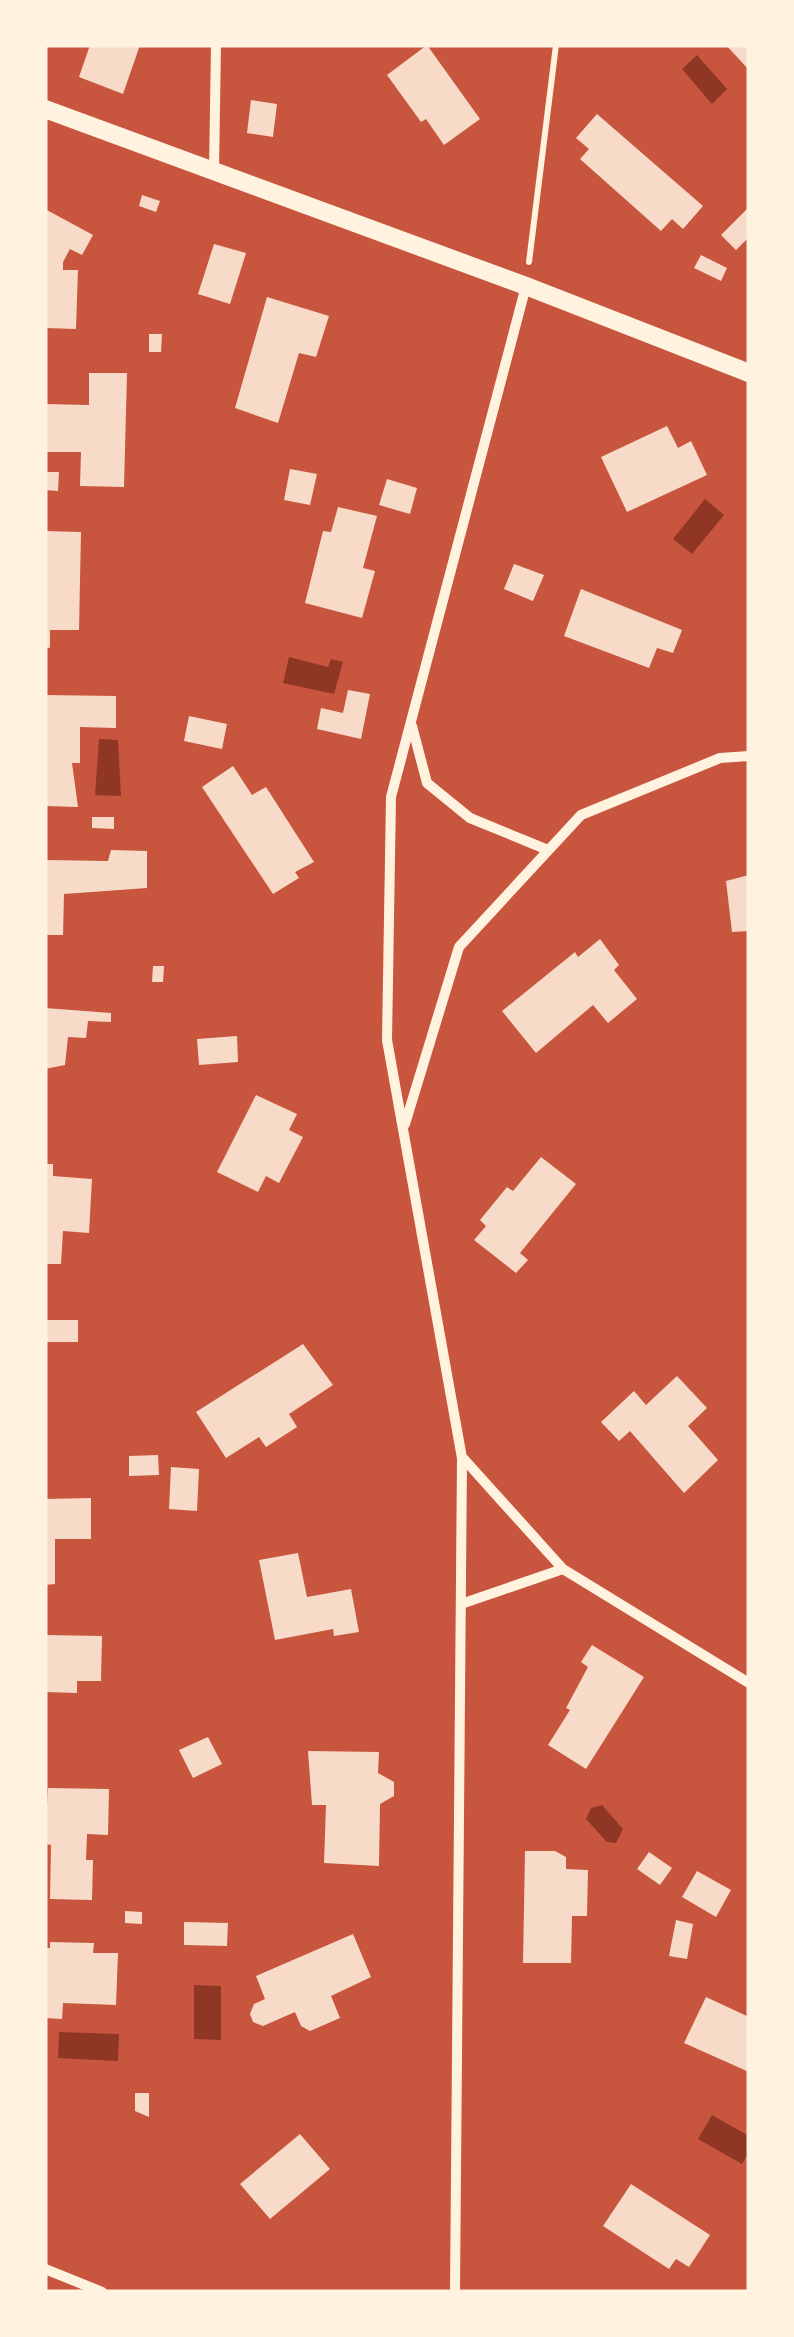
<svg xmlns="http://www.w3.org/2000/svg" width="794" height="2337" font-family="'Exo 2',sans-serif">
	<rect width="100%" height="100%" fill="#c8553d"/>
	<path fill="#8f3625" d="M697,55L727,89L712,104L682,69Z
		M705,499L724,515L692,554L673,539Z
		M289,657L328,667L331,659L343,662L334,694L283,683Z
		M99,739L118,740L121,796L95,795Z
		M602,1805L623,1829L616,1843L607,1842L586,1819L591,1808Z
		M194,1985L221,1986V2040L194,2039Z
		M59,2032L119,2034L118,2061L58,2058Z
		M712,2115L749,2136V2152L742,2164L698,2139Z"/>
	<path fill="#f7dbc8" d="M90,45H140L123,94L79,77Z
		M427,45L480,119L444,145L426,119L421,122L387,75Z
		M726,45H749V70Z
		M251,100L277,104L273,137L247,133Z
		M597,114L703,206L683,229L672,219L661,231L580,159L589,149L576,138Z
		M142,195L160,201L156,212L139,206Z
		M749,207V237L736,250L721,235Z
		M45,209L93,235L82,255L70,249L63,262V270H78L76,329L45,328Z
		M214,244L246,253L230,304L198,294Z
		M701,255L727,268L721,281L694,268Z
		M267,297L329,316L316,357L299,353L278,423L235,408Z
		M149,334H162L161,352H149Z
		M89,373H127L124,487L80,486L81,452H45V404L89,405Z
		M667,426L678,448L691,441L707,475L627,512L601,457Z
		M290,469L317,474L310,505L284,500Z
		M45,472H59L58,491L45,490Z
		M387,479L417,488L410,514L379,505Z
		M338,507L377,516L363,568L375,571L362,618L305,603L323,531L331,532Z
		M45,531L81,532L79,630H50V648L45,647Z
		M514,564L544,575L533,601L504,589Z
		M581,589L682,630L673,653L657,648L649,668L564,636Z
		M348,690L370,694L361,739L317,729L321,708L343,713Z
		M45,695L116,696V728L80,727V763H72L78,807L45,806Z
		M189,716L227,724L222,749L184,741Z
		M233,766L252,795L266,787L314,862L295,872L299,878L273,894L202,787Z
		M92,817H114V829L92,828Z
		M111,850L147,851V888L64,894L63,935H45V860L108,861Z
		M749,875V931L732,932L726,881Z
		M600,939L619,965L614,970L637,999L608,1023L593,1005L536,1053L502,1011L575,952L578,957Z
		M153,966H164L163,982H152Z
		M45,1008L111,1013V1022L88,1021L86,1038L68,1037L65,1065L45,1069Z
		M237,1036L238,1062L199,1065L197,1039Z
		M256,1095L297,1114L289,1130L303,1137L279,1183L266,1176L258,1192L217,1172Z
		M541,1157L576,1184L520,1253L528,1260L516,1273L474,1240L486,1226L480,1220L507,1187L513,1191Z
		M45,1164H53V1176L92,1179L89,1233L63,1231L61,1264H45Z
		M45,1320H78V1342H45Z
		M303,1344L333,1385L289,1414L297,1427L266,1447L259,1437L226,1458L196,1412Z
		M677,1376L707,1408L688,1426L718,1460L684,1493L630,1431L619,1441L601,1422L634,1391L646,1405Z
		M158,1455L159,1475L129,1476V1456Z
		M171,1467L199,1469L197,1511L169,1509Z
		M91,1498V1539H55V1584L45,1585V1499Z
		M298,1553L307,1597L351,1589L359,1632L334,1636L333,1629L275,1640L259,1560Z
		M45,1635L102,1636L101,1681H77V1693L45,1692Z
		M592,1645L644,1677L586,1769L548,1745L570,1710L566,1708L588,1667L581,1662Z
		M208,1737L222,1764L193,1778L179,1750Z
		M308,1751L379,1752L378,1773L394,1782V1796L380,1804L379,1866L324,1863L326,1805H312Z
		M48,1788L109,1789L108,1835L87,1834L86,1860H93L92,1900L50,1899L51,1845L45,1844Z
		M525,1851H555L566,1857V1869L588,1870L587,1916H572L571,1963H523Z
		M649,1852L672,1868L660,1885L637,1869Z
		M697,1871L731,1890L716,1917L682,1897Z
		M125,1911L142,1912V1924L125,1923Z
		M676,1920L693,1924L687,1959L669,1956Z
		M184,1922L228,1923L227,1946L184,1945Z
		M353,1934L371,1977L331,1996L340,2018L310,2031L301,2026L295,2012L263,2026L253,2022L250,2014L254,2004L265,1999L256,1976Z
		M50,1942L94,1943L93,1953H118L116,2005L63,2003L62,2019L45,2018V1948H50Z
		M706,1997L749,2017V2072L684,2043Z
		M135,2093H149V2117L135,2111Z
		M300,2134L330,2169L270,2219L240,2184Z
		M631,2184L710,2235L689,2267L676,2259L669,2269L603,2226Z"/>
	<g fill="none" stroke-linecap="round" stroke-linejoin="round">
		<path stroke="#fff3e0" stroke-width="6" d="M529,262L556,45"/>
		<path stroke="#fff3e0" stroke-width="10" d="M214,170L216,45
			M412,726L427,783L470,818L548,850
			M405,1124L459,947L581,815L720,758L749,756
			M463,1458L563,1569L749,1683
			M461,1604L563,1569
			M45,2269L102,2292
			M455,2292L462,1458L387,1040L391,797L526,286"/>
		<path stroke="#fff3e0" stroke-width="18" d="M45,109L526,286L749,373"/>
	</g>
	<rect width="794" height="2337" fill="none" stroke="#fff3e0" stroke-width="95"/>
</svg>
